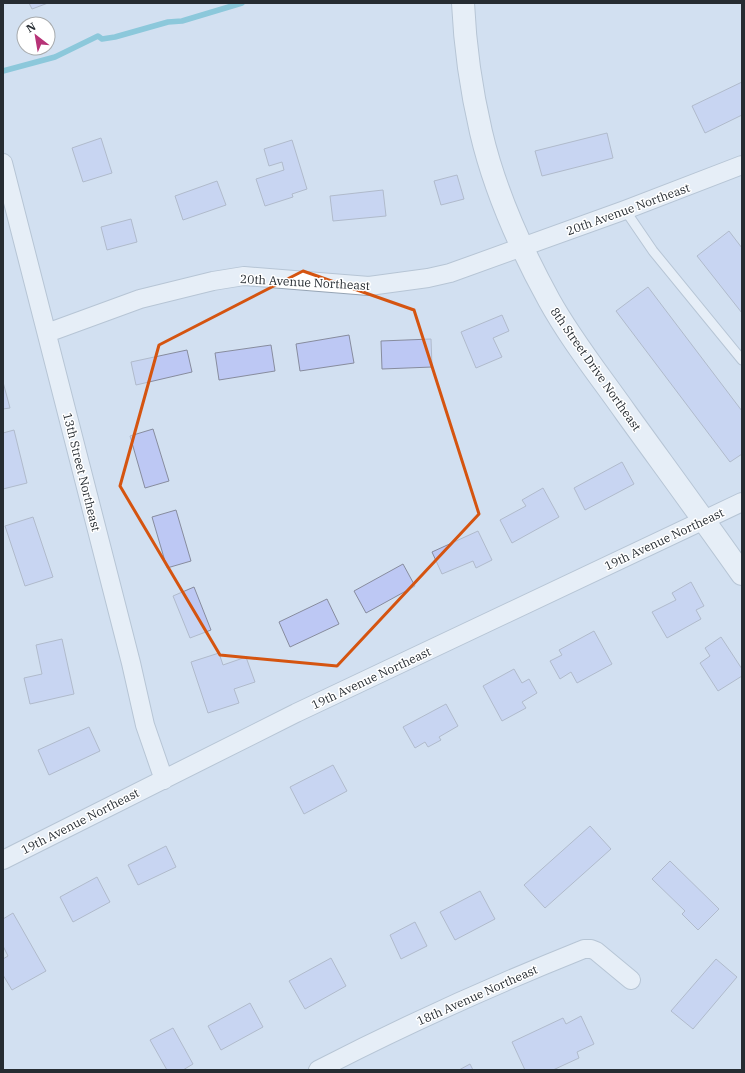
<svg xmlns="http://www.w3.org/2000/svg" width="745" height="1073" font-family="'IBM Plex Serif',serif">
	<rect width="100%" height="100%" fill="#d2e0f1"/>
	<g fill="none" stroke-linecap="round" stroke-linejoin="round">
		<path stroke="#38aac0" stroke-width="5.5" d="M3,71L55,57L98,36L102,39L115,37L168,22L182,21L242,3"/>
	</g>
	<path fill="#bdc8f4" stroke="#878c9e" d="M29,3H48L32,9Z
		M742,82V115L705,133L692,106Z
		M607,133L613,158L542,176L535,151Z
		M101,138L112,173L83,182L72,148Z
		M292,140L307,189L292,194L293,197L265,206L256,179L284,170L282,162L269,166L264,149Z
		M457,175L464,199L441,205L434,181Z
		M217,181L226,205L183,220L175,196Z
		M383,190L386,216L333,221L330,196Z
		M131,219L137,242L107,250L101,227Z
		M729,231L742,248V313L697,256Z
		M648,287L742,411V454L730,462L616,311Z
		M502,315L509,331L493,338L502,357L476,368L461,332Z
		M349,335L354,363L300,371L296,344Z
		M431,339L432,367L382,369L381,341Z
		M271,345L275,371L219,380L215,353Z
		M187,350L192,372L136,385L131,362Z
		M3,382L10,408L3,409Z
		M153,429L169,481L145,488L130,436Z
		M14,430L27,483L3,489V433Z
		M622,462L634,484L585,510L574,488Z
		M543,488L559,517L512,543L500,520L526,506L522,500Z
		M176,510L191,561L167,568L152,517Z
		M33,517L53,577L25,586L5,526Z
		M478,531L492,560L476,568L473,561L442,574L432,552Z
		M403,564L415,586L366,613L354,591Z
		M691,582L704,606L696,610L701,619L667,638L652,612L676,600L672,593Z
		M194,587L211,630L190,638L173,596Z
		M327,599L339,624L290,647L279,622Z
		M594,631L612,664L577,683L571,672L560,679L550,661L562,655L559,650Z
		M721,637L742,669V676L718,691L700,663L710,656L705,648Z
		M62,639L74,694L30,704L24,678L42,674L36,645Z
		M219,653L223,665L246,657L255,682L234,689L239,703L208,713L191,662Z
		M514,669L522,683L529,679L537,693L522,702L526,708L502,721L483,686Z
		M446,704L458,726L439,737L441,740L428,747L425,742L415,748L403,727Z
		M89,727L100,751L49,775L38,750Z
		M333,765L347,791L304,814L290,787Z
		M590,826L611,849L545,908L524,885Z
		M166,846L176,867L138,885L128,865Z
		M670,861L719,909L698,930L682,914L685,911L652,879Z
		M97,877L110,902L73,922L60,897Z
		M480,891L495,919L455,940L440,912Z
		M13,913L46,971L12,990L3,975V959L8,956L3,946V919Z
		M415,922L427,946L401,959L390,935Z
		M331,958L346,986L305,1009L289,981Z
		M716,959L737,977L693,1029L671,1011Z
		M250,1003L263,1027L221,1050L208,1026Z
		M581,1016L594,1044L577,1052L579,1058L553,1070H525L512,1042L563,1018L566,1024Z
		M173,1028L193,1064L183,1070H167L150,1040Z
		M470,1064L473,1070H459Z"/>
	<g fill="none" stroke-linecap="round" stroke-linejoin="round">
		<g stroke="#96a4b4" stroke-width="11">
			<path id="service" d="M625,210L653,251L742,360"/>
		</g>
		<g stroke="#96a4b4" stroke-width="20">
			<path id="minor" d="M3,163L131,663L145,725L164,780
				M47,333L140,299L213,281L244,276L369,286L428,278L450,273L625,210L742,165
				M3,860L296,713L742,502
				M318,1070C405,1025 494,985 584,949H591L596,951L631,980"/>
		</g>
		<g stroke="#96a4b4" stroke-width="24">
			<path id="secondary" d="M463,3C465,47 471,89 481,132C494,188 521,249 549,300C571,340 600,376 626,413C665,467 704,520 742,574"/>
		</g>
		<use href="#service" stroke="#fff" stroke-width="9"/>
		<use href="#minor" stroke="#fff" stroke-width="18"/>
		<use href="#secondary" stroke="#fff" stroke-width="22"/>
	</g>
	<path d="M0 0H745V1073H0ZM303,271L414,310L479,514L337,666L220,655L120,486L159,345Z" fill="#d2e0f1" fill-opacity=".55" fill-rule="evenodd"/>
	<path fill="none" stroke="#d55410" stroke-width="3" stroke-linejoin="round" d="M303,271L414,310L479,514L337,666L220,655L120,486L159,345Z"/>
	<g text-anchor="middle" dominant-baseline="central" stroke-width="3" stroke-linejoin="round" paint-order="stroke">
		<g font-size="12" fill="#262c32" stroke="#fff">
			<text transform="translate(628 209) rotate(-20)">20th Avenue Northeast</text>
			<text transform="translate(305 282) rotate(3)">20th Avenue Northeast</text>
			<text transform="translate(596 369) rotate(55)">8th Street Drive Northeast</text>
			<text transform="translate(82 472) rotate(76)">13th Street Northeast</text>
			<text transform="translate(664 539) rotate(-25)">19th Avenue Northeast</text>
			<text transform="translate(371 678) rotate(-25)">19th Avenue Northeast</text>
			<text transform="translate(80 821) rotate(-27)">19th Avenue Northeast</text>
			<text transform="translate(477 995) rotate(-24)">18th Avenue Northeast</text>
		</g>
	</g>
	<rect width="745" height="1073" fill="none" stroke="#262c32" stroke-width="8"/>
	<g transform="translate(36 36) rotate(329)"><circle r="19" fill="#ffffff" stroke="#a8abad"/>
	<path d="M0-3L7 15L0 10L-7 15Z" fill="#b73377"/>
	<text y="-6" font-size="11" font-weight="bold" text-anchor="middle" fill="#262c32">N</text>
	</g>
</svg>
